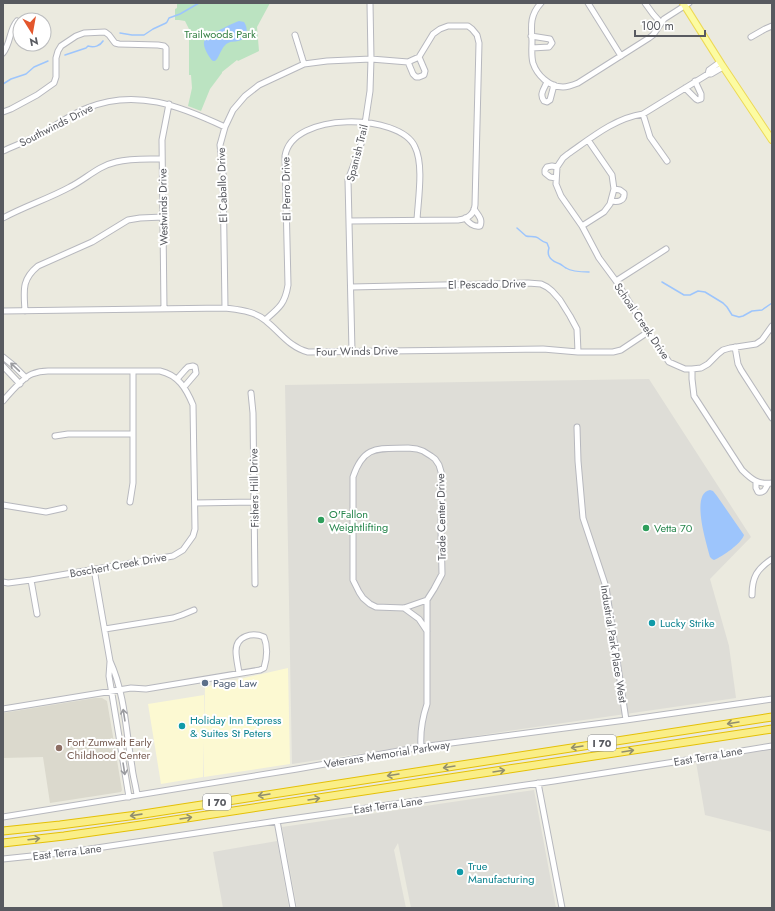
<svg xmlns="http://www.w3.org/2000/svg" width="775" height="911" font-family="Jost,sans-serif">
	<rect width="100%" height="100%" fill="#ebeadf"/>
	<path fill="#fcf9d2" d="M288,668L290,764L204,777V741L203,777L161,784L148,704L204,695V739L205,687Z"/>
	<path fill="#deddd7" d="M649,379L751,537L710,579L729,646L736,698L508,731L292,764L285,385Z
		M772,749V832L705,815L696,762Z
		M534,790L556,908H411L398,843L394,850L406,908H297L282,827Z
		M277,841L289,908H223L213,852Z"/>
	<path fill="#dbd9cd" d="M95,698H102L107,701L122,790L121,792L50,803L43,757L3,758V713Z"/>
	<path fill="#bbe3c1" d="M166,3H270L257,27L259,51L238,61L237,60L222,72V73L210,89L201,111L188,106L192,88L191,75H189V29L185,21L179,20H175V9L177,8V4Z"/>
	<path fill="#9dc5fc" d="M239,21L244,22C249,29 247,39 238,41C235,42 231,41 228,43C223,45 220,54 217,59L215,61H213C209,58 203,47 204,42C205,36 233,23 239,21Z
		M710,490L713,491L717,496L744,535C741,544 723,556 714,560L712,559L710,557C707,545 690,493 710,490Z"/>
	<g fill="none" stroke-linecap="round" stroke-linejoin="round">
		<path stroke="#9dc5fc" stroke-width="1.5" d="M120,33L132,35H144L153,29L166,23L167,22L169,18L180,14L199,3
			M65,55L86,48L88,46C94,48 100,46 103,41
			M3,84L11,79L26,74L34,67L48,61
			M517,228L526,236C529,237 533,236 536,237C540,238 541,242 547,243L549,248C546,257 552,261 560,264C562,265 564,267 566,268C572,272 581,272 589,272
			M662,282L684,295H690L698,291L705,292L723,303L727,307L732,315L739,317L743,316L752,311L762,310L772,303"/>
		<g stroke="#b7b8be" stroke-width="7">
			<path id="minor" d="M541,3C530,15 531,25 532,41C532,48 531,56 533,63C537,75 549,87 563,87C568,87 573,85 578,83L649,38L653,35L664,19L689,3
				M588,3L621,56
				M645,3L653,14L661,23
				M295,35L304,64
				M531,36L550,39L552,43L549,47L532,48
				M751,37L765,29L772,26
				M3,53C11,43 9,30 17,21
				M408,62L413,74L416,77H419L424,75L425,71L419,57
				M723,67L711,74H708L643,114C615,118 591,138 568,154L563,158L557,167L556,184L561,196L582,226L599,258L616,281L648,332L669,362L678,366L685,369H692L701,368L708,364L718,354L723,350L730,348L756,344L762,340L772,326
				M708,74L709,70L720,62
				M547,82C544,89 539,94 544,101L547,102L550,100L554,85
				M685,88L696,99L698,100L701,99V94L695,81
				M3,112L11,109L37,95L54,83L56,77V58L58,51L61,46L76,36L84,33L105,32L109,35L115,43L119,44L158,45L164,46L166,48V67
				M643,114L650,137L667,161
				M3,151C16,145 30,140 42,133C57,125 71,114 87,108C136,88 180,106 225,127
				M556,178L550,177L545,173V170L547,167L552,166L557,167
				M611,201C617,202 625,202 624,193L620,190L614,189
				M3,218C25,206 48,199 70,187C86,179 98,166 116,162C131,158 147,159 162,159
				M465,218C469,223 473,227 480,226C483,219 478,215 474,209
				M582,226L604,212L610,204L614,189L612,175L588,140
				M616,281L666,249
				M351,287L528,283L541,284L547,287L552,291L560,300L570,316L577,329L578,352
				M225,308L223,173L220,145L225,127L233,110L245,96L259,85L304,64L327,61L371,59L408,62L419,57L433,34L440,29L448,26H468L472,29L477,35L479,43L475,205C474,215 467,219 458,220L349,221
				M164,309L162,140L169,104
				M3,311L225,308C240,310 255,311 266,321C280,332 289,347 308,352L543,349L578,352H613L621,350L648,332
				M25,311C24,291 21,280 38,266L92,242L128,220L140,218L163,217
				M265,320C279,308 285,304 288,285L285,156C292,111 400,113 415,147C424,165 418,200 417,220
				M735,347L738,364L741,370L772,418
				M352,351L348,180L359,151L363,137L370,91L371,59L370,3
				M3,357L13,365L26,378
				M3,366L20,384
				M692,369V379L694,396L742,470C751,479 758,485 772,483
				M177,379L185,370L188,367L193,366L195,367L196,373L184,387
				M251,393L253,413L255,584
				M3,401C9,394 24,377 32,374C37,372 43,371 48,371H160C178,375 186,388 193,405L195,529L193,536L183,550L173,556L31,580L8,583L3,582
				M577,427L578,461L583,518L606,587L626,720
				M55,436L68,434H133
				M408,448L417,449L423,451L431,456L435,459L439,465L442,475V488L441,529L442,574L434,589L427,600L404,608L376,607L370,604L363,598L359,592L353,580V477C364,444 379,449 408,448Z
				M756,482V488L758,492C765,493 765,489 768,484
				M130,502L133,483V371
				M195,503L254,502
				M3,505L46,512L64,508
				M94,569L110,661C125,694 126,732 132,767C133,777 136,786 137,795
				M31,580L37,614
				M752,595C752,577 757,569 772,559
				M404,608L419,619L427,631
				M105,629L173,618L182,615L194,610
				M110,662L109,676L129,797
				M3,709L131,688L146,689L260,670L264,668C267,658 268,647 264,637C252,632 236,636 236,651C236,658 238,666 239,673
				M421,747C420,732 422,719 427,704V600
				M538,783L562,908
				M3,817L297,769L421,747L626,720L772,699
				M277,821L293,908
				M3,859L70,852L277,821L554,781L687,760L772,746"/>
		</g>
		<g stroke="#edd956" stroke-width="8">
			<path id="major" d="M683,3L722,65L772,140"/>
		</g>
		<g stroke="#e4c006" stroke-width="9">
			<path id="highway" d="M3,831L60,825L137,815L772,717
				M3,843L64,836L141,825L772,729"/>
		</g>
		<use href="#minor" stroke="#fff" stroke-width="5"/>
		<use href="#major" stroke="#fcfba2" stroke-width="6"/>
		<use href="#highway" stroke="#faee87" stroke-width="7"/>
	</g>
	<defs><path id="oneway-shaft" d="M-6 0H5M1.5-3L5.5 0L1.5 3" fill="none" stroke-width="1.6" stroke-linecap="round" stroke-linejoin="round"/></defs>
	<g stroke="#9b9ca0">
		<use href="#oneway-shaft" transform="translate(15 367) rotate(-137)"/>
		<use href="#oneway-shaft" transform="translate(124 715) rotate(-99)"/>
		<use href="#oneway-shaft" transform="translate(124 769) rotate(81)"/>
	</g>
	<g stroke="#918e6e">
		<use href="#oneway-shaft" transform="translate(733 723) rotate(171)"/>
		<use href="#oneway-shaft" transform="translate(577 747) rotate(171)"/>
		<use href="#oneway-shaft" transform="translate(628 751) rotate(-9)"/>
		<use href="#oneway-shaft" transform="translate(449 767) rotate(171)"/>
		<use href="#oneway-shaft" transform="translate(499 771) rotate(-9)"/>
		<use href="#oneway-shaft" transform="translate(393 775) rotate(171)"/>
		<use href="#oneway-shaft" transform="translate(264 795) rotate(171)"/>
		<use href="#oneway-shaft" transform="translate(314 799) rotate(-9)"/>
		<use href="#oneway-shaft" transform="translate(136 815) rotate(172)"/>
		<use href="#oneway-shaft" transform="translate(186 818) rotate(-9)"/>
		<use href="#oneway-shaft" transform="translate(34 839) rotate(-7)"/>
	</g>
	<g fill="#2e9e5b" stroke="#fff" stroke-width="1.5">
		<circle cx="321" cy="520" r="4"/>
		<circle cx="646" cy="528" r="4"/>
	</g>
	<g fill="#0f9aa8" stroke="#fff" stroke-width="1.5">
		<circle cx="652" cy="623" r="4"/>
		<circle cx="182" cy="726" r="4"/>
		<circle cx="460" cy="872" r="4"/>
	</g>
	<circle fill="#5c6f8a" stroke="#fff" stroke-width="1.5" cx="205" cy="683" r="4"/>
	<circle fill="#8d6e63" stroke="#fff" stroke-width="1.5" cx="59" cy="748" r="4"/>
	<g text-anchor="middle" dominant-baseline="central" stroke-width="4" stroke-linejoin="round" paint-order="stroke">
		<g fill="#fff" stroke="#8a8c90" stroke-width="1">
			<rect x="588" y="735" width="28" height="16" rx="3"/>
			<rect x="203" y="794" width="28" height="16" rx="3"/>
		</g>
		<g font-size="10" font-weight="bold" fill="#585a60">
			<text x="602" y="743">I 70</text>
			<text x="217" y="802">I 70</text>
		</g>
		<g font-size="11" fill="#368145" stroke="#fff">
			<text x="220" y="34">Trailwoods Park</text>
		</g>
		<g font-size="11" fill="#585a60" stroke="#fff">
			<text transform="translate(56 125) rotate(-27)">Southwinds Drive</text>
			<text transform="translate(357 153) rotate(-76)">Spanish Trail</text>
			<text transform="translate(222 185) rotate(-92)">El Caballo Drive</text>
			<text transform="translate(286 189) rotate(-91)">El Perro Drive</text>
			<text transform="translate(163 207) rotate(-91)">Westwinds Drive</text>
			<text transform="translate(487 284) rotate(-1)">El Pescado Drive</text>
			<text transform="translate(642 321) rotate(56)">Schoal Creek Drive</text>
			<text transform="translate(357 351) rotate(-1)">Four Winds Drive</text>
			<text transform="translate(254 488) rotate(-91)">Fishers Hill Drive</text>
			<text transform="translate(441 517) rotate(-91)">Trade Center Drive</text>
			<text transform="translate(118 565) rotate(-10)">Boschert Creek Drive</text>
			<text transform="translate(614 644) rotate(81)">Industrial Park Place West</text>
			<text transform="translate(387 754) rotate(-9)">Veterans Memorial Parkway</text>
			<text transform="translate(708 756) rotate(-10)">East Terra Lane</text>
			<text transform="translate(388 805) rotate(-8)">East Terra Lane</text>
			<text transform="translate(67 852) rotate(-7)">East Terra Lane</text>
		</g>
		<g font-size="11" fill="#27864d" stroke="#fff" text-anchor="start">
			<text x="329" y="514">O'Fallon<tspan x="329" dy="13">Weightlifting</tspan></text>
			<text x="654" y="528">Vetta 70</text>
		</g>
		<g font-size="11" fill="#0d838f" stroke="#fff" text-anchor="start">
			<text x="660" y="623">Lucky Strike</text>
			<text x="190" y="720">Holiday Inn Express<tspan x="190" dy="13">&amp; Suites St Peters</tspan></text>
			<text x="468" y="866">True<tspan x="468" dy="13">Manufacturing</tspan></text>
		</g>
		<g font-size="11" fill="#4e5e75" stroke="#fff" text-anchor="start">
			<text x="213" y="683">Page Law</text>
		</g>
		<g font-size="11" fill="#785e54" stroke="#fff" text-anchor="start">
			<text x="67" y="742">Fort Zumwalt Early<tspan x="67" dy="13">Childhood Center</tspan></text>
		</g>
	</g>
	<rect width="775" height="911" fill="none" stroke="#585a60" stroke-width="8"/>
	<g transform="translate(32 32) rotate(169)"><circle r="19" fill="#ffffff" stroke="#bcbdbf"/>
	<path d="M0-3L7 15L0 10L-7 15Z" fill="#e3562c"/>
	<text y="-6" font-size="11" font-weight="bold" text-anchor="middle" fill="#585a60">N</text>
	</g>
	<path d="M635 30v6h70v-6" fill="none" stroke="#585a60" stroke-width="2"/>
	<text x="641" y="30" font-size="12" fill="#585a60" stroke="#ffffff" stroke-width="3" paint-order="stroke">100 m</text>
</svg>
